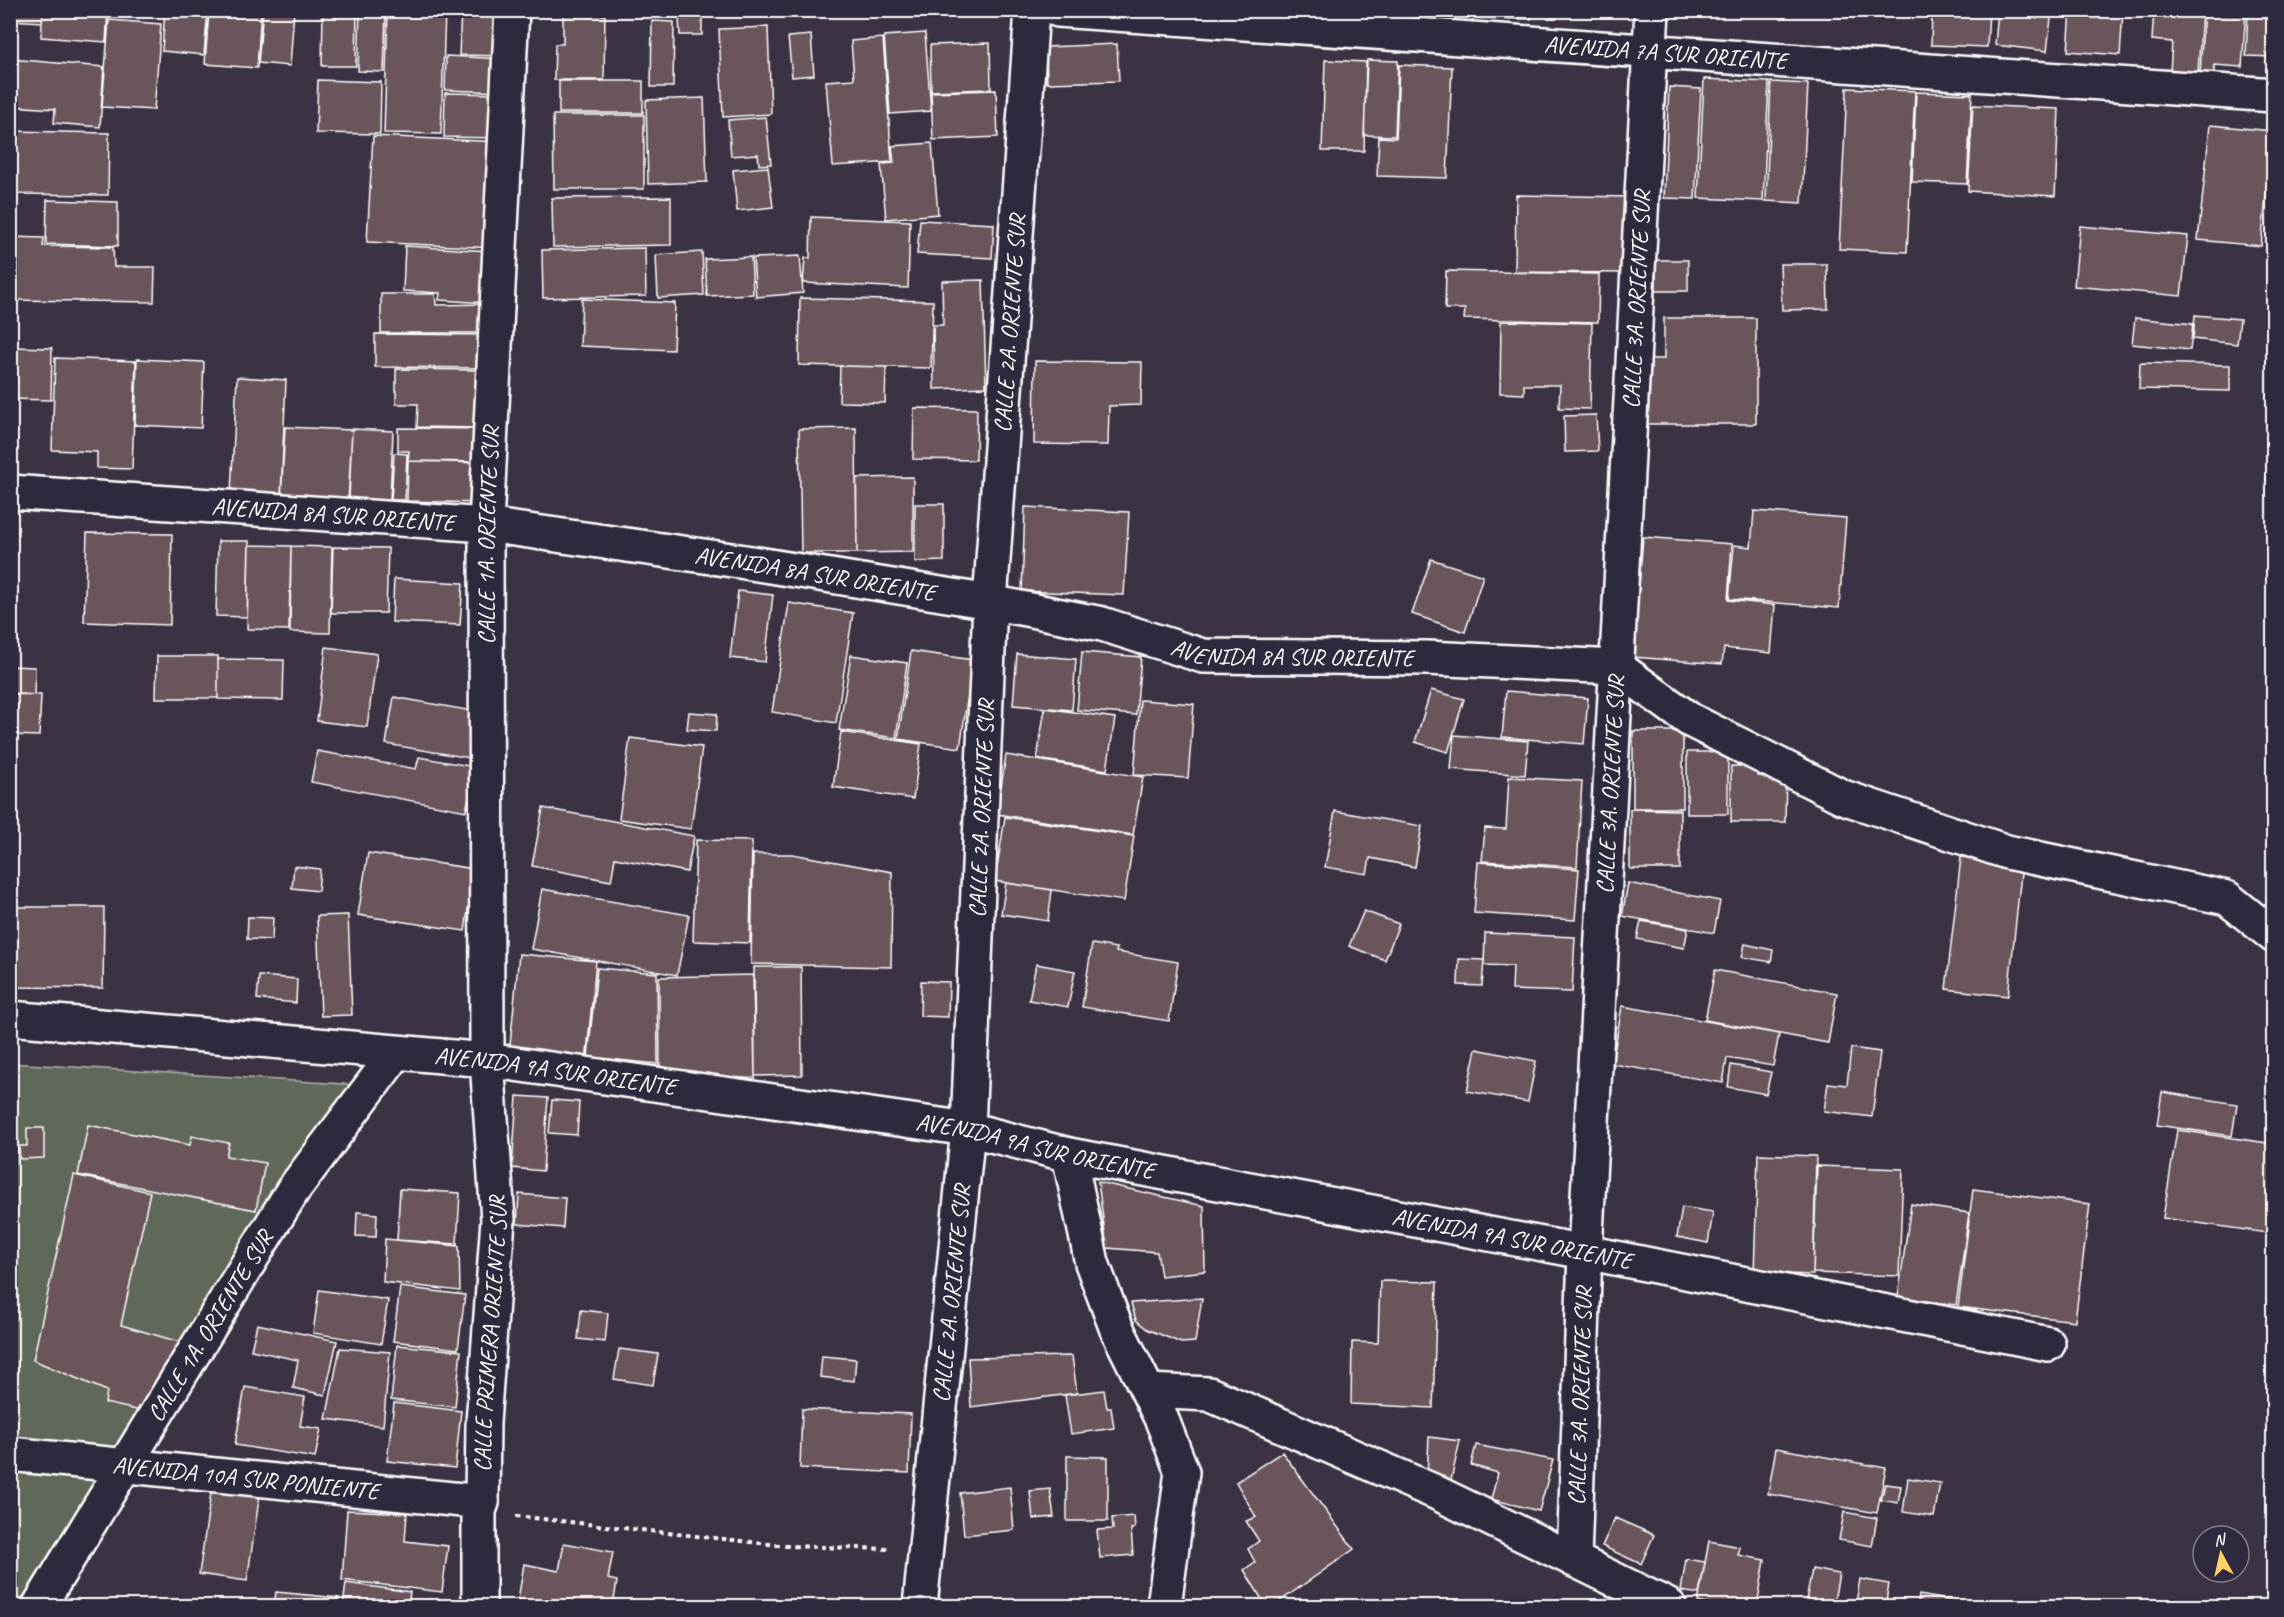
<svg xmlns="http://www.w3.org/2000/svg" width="2284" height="1617" font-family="Caveat,sans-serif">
	<rect width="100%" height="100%" fill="#3b3343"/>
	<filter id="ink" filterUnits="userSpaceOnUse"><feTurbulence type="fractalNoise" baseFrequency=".0167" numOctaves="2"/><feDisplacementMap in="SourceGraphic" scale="12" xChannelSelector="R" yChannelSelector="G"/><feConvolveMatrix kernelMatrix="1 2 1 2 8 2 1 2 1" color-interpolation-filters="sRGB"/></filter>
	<g filter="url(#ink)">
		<path fill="#60675a" stroke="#b0b3ac" stroke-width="1.5" d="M10,1063L375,1086L24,1606H10Z"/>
		<path fill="#6b555a" stroke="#fff" stroke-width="1.5" d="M10,10H43L42,22L10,20Z
			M43,10H108L106,42L41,37Z
			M165,10H208L204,55L162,51Z
			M209,10H261L257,68L205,64Z
			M263,10H294L290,66L258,63Z
			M323,10H357L356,66H322Z
			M360,10H386L384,72L358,71Z
			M388,10H445L441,134L384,133Z
			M461,10H507L505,56L459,55Z
			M1380,10H1416V13L1380,14Z
			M1450,10H1478V16L1450,17Z
			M1479,10H1531V19L1479,18Z
			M1793,10H1864V13Z
			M1932,10H1989L1987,47L1931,45Z
			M1998,10H2052L2047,51L1995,45Z
			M2071,10H2123L2120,55L2068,51Z
			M2154,10H2202L2198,73L2170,72L2172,42L2152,40Z
			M2204,10H2217V14L2224,15V10H2246L2242,67L2214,65V75L2200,74Z
			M2248,10H2274V57L2246,56Z
			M563,15H605L604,80H554L555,44H563Z
			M702,18V35H680L679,19Z
			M109,20L161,24L154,110L102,107Z
			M652,21L674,22L673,87H651Z
			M768,27L771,114L723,117L719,29Z
			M925,33L931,111L890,114L884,36Z
			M811,35L814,75L792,77L788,37Z
			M883,38L892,162L833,166L826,81L854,79L851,41Z
			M990,43L991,89L931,91L930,45Z
			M1117,44L1119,81L1047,83L1046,47Z
			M446,56L505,59L503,92L445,90Z
			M10,59L104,67L100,127L54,123L55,109L10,106Z
			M1325,60L1366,62L1364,151H1322Z
			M1367,60L1398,61L1395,136L1364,135Z
			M1399,65L1452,67L1447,178L1377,176L1379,137L1396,138Z
			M1704,79L1769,82L1763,201L1698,198Z
			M318,80L381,82L380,134L316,133Z
			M559,81H643V113H559Z
			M1771,82L1808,84L1802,203L1766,201Z
			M1669,87L1701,89L1695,199L1664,198Z
			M1847,88L1915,91L1907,252L1839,249Z
			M996,90L998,137L933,140L931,92Z
			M1916,92L1972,94L1967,184L1912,182Z
			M445,93L503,94L502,138L444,137Z
			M704,98L707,182L648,184L646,100Z
			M1973,105L2059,109L2055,196L1968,191Z
			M553,115H644V189H554Z
			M766,117L771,164L759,165L758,154L731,156L728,120Z
			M2210,125L2273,131L2261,246L2198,240Z
			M10,131L109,133L108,195L10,194Z
			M373,136L501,142L496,248L367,242Z
			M932,143L938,214L886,219L881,164L894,163L892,146Z
			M768,167L773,207L737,211L733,170Z
			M1516,195L1628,197L1627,273L1515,272Z
			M671,197V245L553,247L552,198Z
			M47,200L118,202V246L46,244Z
			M811,217L910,221L908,288L803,283L805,258H810Z
			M920,220L994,224L992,258L917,254Z
			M2080,226L2188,236L2181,296L2074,286Z
			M10,237L44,238L43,246L113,247L114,267H155L154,302L10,300Z
			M405,246L491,251L488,303L439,300L440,293L403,291Z
			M645,248L646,296L543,298L542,250Z
			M702,252L704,295L658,298L656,255Z
			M800,256L803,293L756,297L753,258Z
			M751,257L753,294L707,296L705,259Z
			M1656,260H1688V291H1656Z
			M1780,264H1827L1828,309L1782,310Z
			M1446,271L1599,274L1598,322L1464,319L1465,309H1445Z
			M983,280L986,387L934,389L933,325H943L942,281Z
			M381,294H435L436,305L490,304V333H381Z
			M800,298L933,301L931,368L799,365Z
			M582,299L675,303L673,350L580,346Z
			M2195,315L2240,319L2237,344L2193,339Z
			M1664,318H1756V424H1646V359H1664Z
			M2135,318L2193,324L2190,350L2132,344Z
			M1501,321L1592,323L1590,409L1559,408L1560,385H1524V394L1500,393Z
			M375,334L491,335V368L375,367Z
			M10,347L52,348L51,400L10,399Z
			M55,358L136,361L132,469L97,468V452L52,450Z
			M137,359L204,362L201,428L135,425Z
			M1035,361L1142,362L1141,405L1109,406L1108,445L1034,444Z
			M2140,363L2230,365V391L2139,389Z
			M840,366L886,367L885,403L839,402Z
			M396,369L483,370V428L417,427L418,404H396Z
			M237,377L286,380L281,495L231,493Z
			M914,408L977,409L976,460L913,459Z
			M1596,415L1598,451L1565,452L1564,416Z
			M285,427L352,430L348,504L281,500Z
			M398,428L483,429V462L408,461L409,451H398Z
			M856,428L857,553H801L799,429Z
			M352,429L393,431L390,501L349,499Z
			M394,453L407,454L405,500H391Z
			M2274,454V483L2266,480Z
			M408,461L484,463L482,503L407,501Z
			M913,477V552L857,553L856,478Z
			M915,504H944V561L915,562Z
			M1025,507L1129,512L1124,595L1022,591Z
			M1754,511L1846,518L1839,608L1729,599L1734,545L1751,547Z
			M87,533L172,534L170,625L84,622Z
			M1643,537L1732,544L1728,600L1775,605L1771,653L1724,648L1722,664L1633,657Z
			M218,541H249L247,617L216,616Z
			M249,545L291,546L289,630L247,629Z
			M291,546L332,547L330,633L290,632Z
			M333,547L388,548L386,613H331Z
			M1431,559L1483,576L1465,632L1412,614Z
			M394,579L463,583L460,625L392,622Z
			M738,591L773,595L765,662L730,658Z
			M789,603L853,613L836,723L772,712Z
			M326,647L377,654L367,727L317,721Z
			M911,651L973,660L960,748L898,739Z
			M1082,652L1141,657L1136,715L1077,710Z
			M1017,654L1076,659L1072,710L1013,705Z
			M851,655L907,663L896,738L839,730Z
			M157,656H218V698H156Z
			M218,659L284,660L283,700L218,699Z
			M10,666L35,667L34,695L10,693Z
			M1431,690L1464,699L1448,752L1415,742Z
			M1506,691L1588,698L1584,744L1502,737Z
			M10,694L41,695L39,736L10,735Z
			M394,697L478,712L470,758L386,744Z
			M1140,700L1194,704L1188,778L1134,775Z
			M1045,708L1115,718L1107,770L1037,759Z
			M689,712L717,714L716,731L687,729Z
			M1633,731H1683V808H1633Z
			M841,732L921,744L913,799L833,787Z
			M1454,735L1528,741L1525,775L1451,769Z
			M630,738L702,747L691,829L619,819Z
			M317,751L416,769L419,757L475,767L466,811L311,782Z
			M1687,752H1728V814H1687Z
			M1006,755L1143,777L1133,835L997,814Z
			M1731,766H1758V776H1786L1785,822H1731Z
			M1509,777L1582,781L1577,867L1482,861L1485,828L1506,829Z
			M543,808L694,836L687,872L615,858L611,881L532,866Z
			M1630,809L1680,810V869H1630Z
			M1335,811L1422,826L1415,867L1370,858L1367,874L1325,867Z
			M1005,817L1134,836L1124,901L995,881Z
			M696,840L752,841L750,943L693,941Z
			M368,853L474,869L465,931L358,915Z
			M753,854H792L892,872L891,967L751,964Z
			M1961,857L2022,864L2008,996L1946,989Z
			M1478,862L1579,869L1575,920L1474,913Z
			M294,866L320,869L318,891L292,888Z
			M1006,883L1052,890L1048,921L1001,914Z
			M1628,883L1720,901L1714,933L1622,916Z
			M542,889L689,915L677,975L531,949Z
			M13,907H104L103,988L12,987Z
			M1364,911L1399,924L1385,960L1349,946Z
			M348,915L352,1015L321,1016L317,916Z
			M248,917L273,918L272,940L247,939Z
			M1641,921L1688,929L1684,948L1637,939Z
			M1485,933L1575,937L1572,992L1512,990L1513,966L1484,965Z
			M1092,944L1117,948L1116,952L1178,962L1169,1021L1082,1007Z
			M1745,944L1773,950L1771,962L1742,957Z
			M519,954L596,961L586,1063L509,1055Z
			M1459,959L1484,960L1482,986L1458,985Z
			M1036,964L1075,971L1068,1007L1029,1000Z
			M754,967H801L802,1075L755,1076Z
			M597,968L657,973L658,1064L588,1057Z
			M1715,970L1837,993L1828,1043L1705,1020Z
			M753,975L755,1078L660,1079L659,977Z
			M259,976L297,979L296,1003L257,999Z
			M921,981L949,982L948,1017L920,1016Z
			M1622,1006L1779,1034L1773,1066L1727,1058L1723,1083L1612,1064Z
			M1851,1048L1880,1052L1872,1117L1824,1111L1828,1083L1847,1085Z
			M1476,1049L1536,1061L1528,1102L1467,1091Z
			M1731,1065L1771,1072L1766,1094L1728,1087Z
			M2162,1092L2237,1104L2232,1136L2157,1125Z
			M517,1096L548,1098L543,1171L512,1168Z
			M552,1100L579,1102L577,1135L549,1133Z
			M88,1125L190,1145L192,1136L229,1143L226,1156L265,1163L256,1210L78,1175Z
			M27,1128H44V1158L20,1159L19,1146H27Z
			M2177,1130L2274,1144V1234L2163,1218Z
			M1758,1154L1816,1156L1813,1275L1754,1273Z
			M1817,1166L1903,1169L1899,1276L1813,1273Z
			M74,1175L150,1192L121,1325L183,1343L154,1414L105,1403L107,1391L33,1360Z
			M1098,1182L1204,1206L1205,1271L1161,1276L1157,1252L1107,1248Z
			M400,1189L460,1193L457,1244L397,1240Z
			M1973,1189L2090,1204L2075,1321L1958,1307Z
			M519,1194L565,1198L563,1228L517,1224Z
			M1911,1204L1969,1213L1956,1305L1898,1297Z
			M1682,1207L1713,1212L1708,1243L1677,1237Z
			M357,1212L377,1214L376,1237L356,1236Z
			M385,1239L459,1246L460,1291L383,1282Z
			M1380,1281L1437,1282L1433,1408L1351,1404L1352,1342L1378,1343Z
			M400,1287L465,1295L458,1349L393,1341Z
			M319,1290L388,1300L381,1344L313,1333Z
			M1202,1298L1195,1342L1181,1343L1147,1329L1136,1320L1131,1303Z
			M581,1310L608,1313L605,1342L578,1339Z
			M257,1324L337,1341L325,1395L293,1388L298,1360L251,1350Z
			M397,1345L461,1351L455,1407L391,1400Z
			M340,1348L390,1352L383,1426L326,1419Z
			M619,1349L658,1354L653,1385L614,1379Z
			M822,1356L856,1359L854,1381L820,1377Z
			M1072,1356L1077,1393L971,1407L968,1358Z
			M245,1387L305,1397L300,1426L321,1429L315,1458L235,1445Z
			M1104,1390L1107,1408H1111L1114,1428L1071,1434L1065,1395Z
			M394,1403L461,1411L455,1468L387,1461Z
			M802,1409L911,1414L909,1473L800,1468Z
			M1429,1437L1460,1441L1451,1480L1427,1475Z
			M1476,1445L1553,1460L1539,1511L1491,1499L1498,1473L1471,1465Z
			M1776,1448L1886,1468L1877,1513L1768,1494Z
			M1282,1452L1354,1549L1273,1606H1266L1244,1570L1255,1562L1248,1549L1259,1541L1246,1521L1256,1517L1236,1482Z
			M1067,1456L1108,1457V1521H1067Z
			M1908,1478L1940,1483L1934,1517L1903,1512Z
			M1885,1484L1901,1486L1898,1503L1881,1500Z
			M212,1486L260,1493L247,1581L199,1574Z
			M1010,1487L1014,1530L964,1535L960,1493Z
			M1050,1489L1054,1517L1033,1519L1030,1491Z
			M347,1510L407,1513L405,1541L448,1546L442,1592L342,1580Z
			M1844,1512L1877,1518L1872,1546L1839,1540Z
			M1134,1516L1135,1528L1131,1529L1133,1555L1100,1558L1097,1530L1113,1529L1112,1518Z
			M1615,1518L1654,1535L1641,1564L1602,1546Z
			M1709,1541L1740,1547L1738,1555L1765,1560L1757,1606H1715L1698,1602Z
			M564,1543L613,1552L608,1579L617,1581L613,1606H556L518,1600L524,1564L559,1571Z
			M1686,1559L1705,1562L1699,1594L1681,1591Z
			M1812,1569L1839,1574L1833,1606H1805Z
			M1860,1579L1889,1584L1885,1606L1856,1603Z
			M346,1583L410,1592L408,1606H343Z
			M276,1592L339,1598L338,1606H274Z
			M1919,1595L1976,1605V1606H1917Z"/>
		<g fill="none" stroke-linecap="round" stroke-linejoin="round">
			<g stroke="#fff" stroke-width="38">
				<g id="street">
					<path id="s1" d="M1058,10L2274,95"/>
					<path id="s2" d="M10,492L486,525L739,561L990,602L1102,624L1203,656L1427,658L1617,667L1690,720L1843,797L2007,852L2227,898L2274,936"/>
					<path id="s3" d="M10,1018L487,1060L968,1129L1069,1155L1585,1252L2048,1344"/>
					<path d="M1069,1155L1092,1263L1116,1327L1162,1420L1182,1472L1164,1606"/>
					<path d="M1148,1391L1209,1394L1433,1491L1669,1606"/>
					<path id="s4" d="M10,1454L482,1502"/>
					<path id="s5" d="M1574,1560L1585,1252L1652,10"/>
					<path id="s6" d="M39,1606L293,1190L396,1053"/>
					<path id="s7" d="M479,1606V1511L482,1502L483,1423L498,1220L487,1060L486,525L512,10"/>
					<path id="s8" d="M920,1606L968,1129L990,602L1032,10"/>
				</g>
			</g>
			<path stroke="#fff" stroke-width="4" stroke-dasharray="4.5 4.5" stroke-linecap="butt" d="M516,1516L786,1546L890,1549"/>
			<use href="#street" stroke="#2f2a3d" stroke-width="33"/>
		</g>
	</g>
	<g text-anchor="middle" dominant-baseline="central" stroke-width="6" stroke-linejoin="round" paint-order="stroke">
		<g font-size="24" fill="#fff" stroke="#2f2a3d">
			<text stroke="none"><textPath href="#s1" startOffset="609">AVENIDA 7A SUR ORIENTE</textPath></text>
			<text stroke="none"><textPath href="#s5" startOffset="1262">CALLE 3A. ORIENTE SUR</textPath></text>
			<text stroke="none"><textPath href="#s8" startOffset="1286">CALLE 2A. ORIENTE SUR</textPath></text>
			<text stroke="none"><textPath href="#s2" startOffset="324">AVENIDA 8A SUR ORIENTE</textPath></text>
			<text stroke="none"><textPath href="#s7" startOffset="1072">CALLE 1A. ORIENTE SUR</textPath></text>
			<text stroke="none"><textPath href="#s2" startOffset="810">AVENIDA 8A SUR ORIENTE</textPath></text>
			<text stroke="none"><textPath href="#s2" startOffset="1296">AVENIDA 8A SUR ORIENTE</textPath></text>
			<text stroke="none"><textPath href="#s5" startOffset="776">CALLE 3A. ORIENTE SUR</textPath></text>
			<text stroke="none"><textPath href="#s8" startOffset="800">CALLE 2A. ORIENTE SUR</textPath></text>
			<text stroke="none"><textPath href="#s3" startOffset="548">AVENIDA 9A SUR ORIENTE</textPath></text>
			<text stroke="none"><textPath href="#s3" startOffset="1034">AVENIDA 9A SUR ORIENTE</textPath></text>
			<text stroke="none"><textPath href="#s3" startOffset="1520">AVENIDA 9A SUR ORIENTE</textPath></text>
			<text stroke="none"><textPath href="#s8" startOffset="314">CALLE 2A. ORIENTE SUR</textPath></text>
			<text stroke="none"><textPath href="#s6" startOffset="328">CALLE 1A. ORIENTE SUR</textPath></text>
			<text stroke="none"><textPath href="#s7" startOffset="273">CALLE PRIMERA ORIENTE SUR</textPath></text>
			<text stroke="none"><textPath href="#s5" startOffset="164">CALLE 3A. ORIENTE SUR</textPath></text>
			<text stroke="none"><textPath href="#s4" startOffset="237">AVENIDA 10A SUR PONIENTE</textPath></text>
		</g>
	</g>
	<rect width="2284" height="1617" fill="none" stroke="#2f2a3d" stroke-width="36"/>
	<rect x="18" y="18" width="2248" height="1581" fill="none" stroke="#fff" stroke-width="2" filter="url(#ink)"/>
	<g transform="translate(2221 1554) rotate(352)"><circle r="28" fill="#2f2a3d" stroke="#827f8b" stroke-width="1.5"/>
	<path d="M0-4.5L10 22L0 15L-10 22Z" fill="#ffd166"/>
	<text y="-9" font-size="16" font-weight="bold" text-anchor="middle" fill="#ffffff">N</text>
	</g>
</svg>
